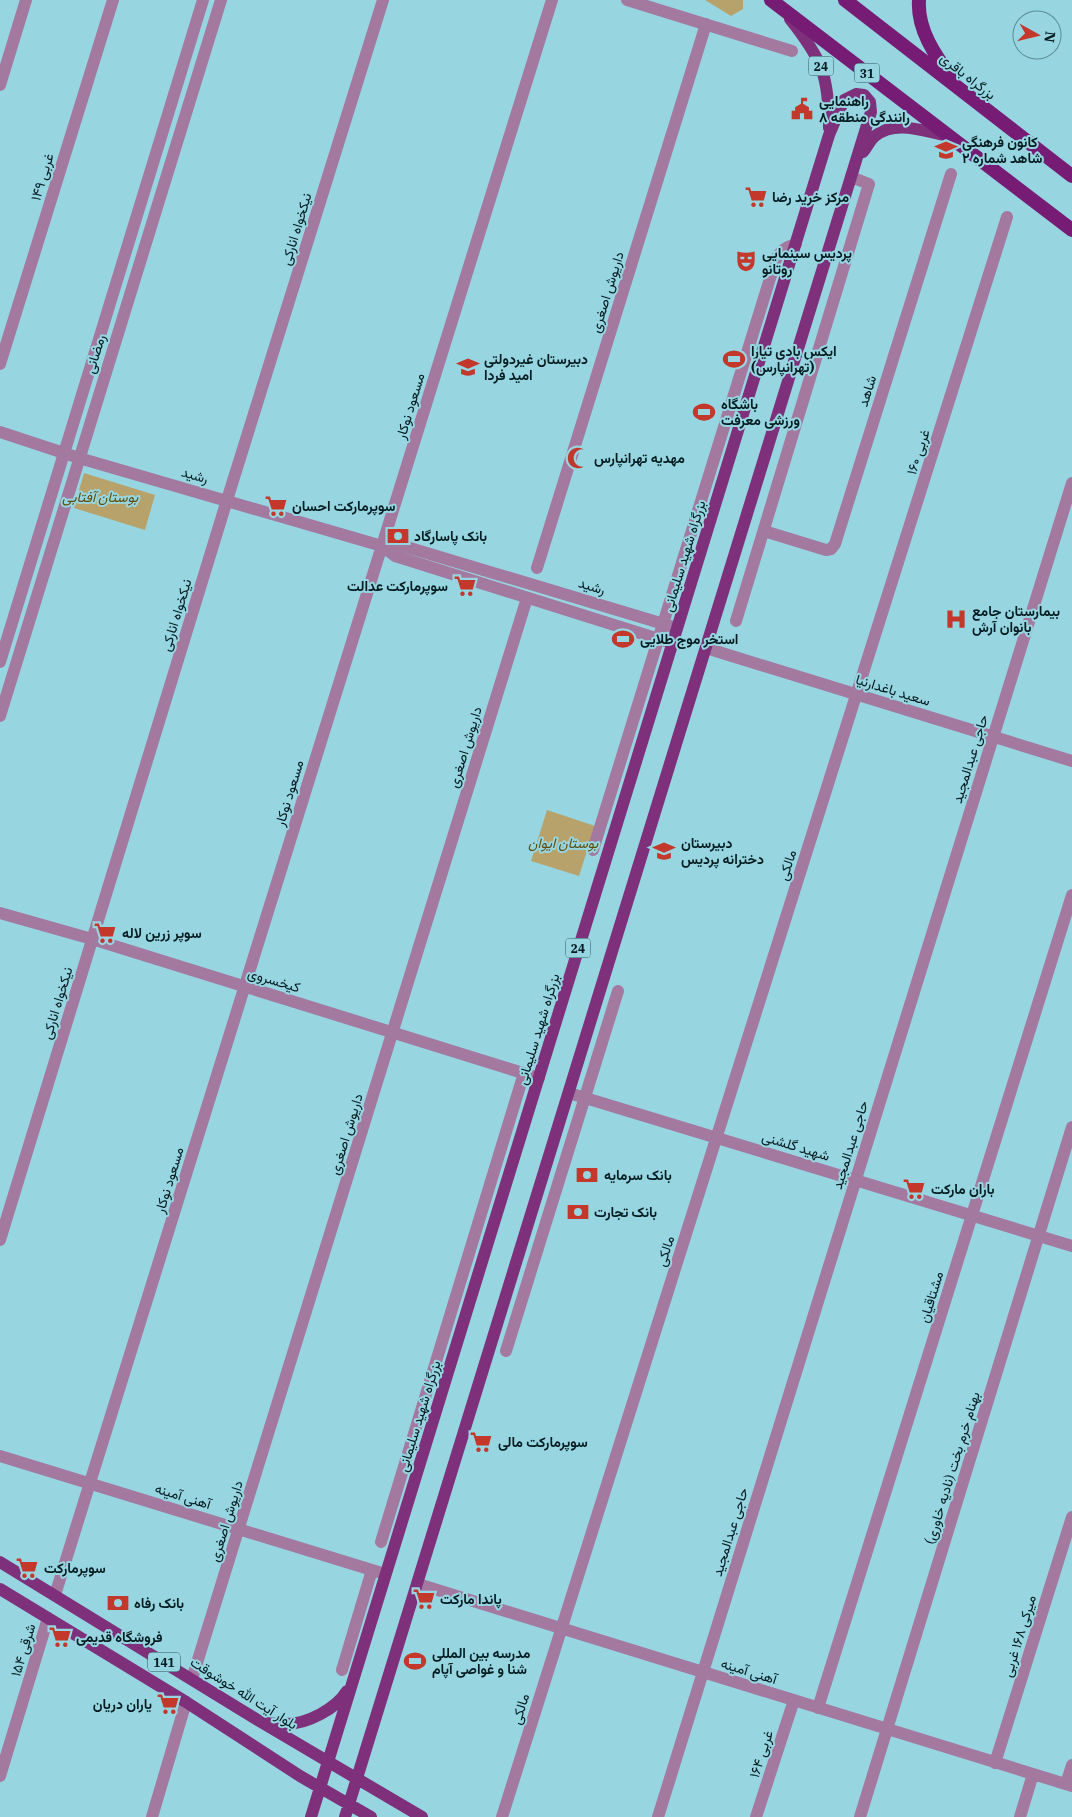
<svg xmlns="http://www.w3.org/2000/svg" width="1072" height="1817" font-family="'IBM Plex Serif',Vazirmatn,serif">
	<rect width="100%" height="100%" fill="#97d6e1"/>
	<path fill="#b7a26b" d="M705,0H743V9L731,16Z
		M84,473L155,495L145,530L74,508Z
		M547,810L595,826L579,876L531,861Z"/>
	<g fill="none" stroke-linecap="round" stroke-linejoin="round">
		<path stroke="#a479a0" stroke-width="12" d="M627,0L792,51
			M0,85L26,0
			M0,364L113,0
			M0,432L79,458L382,546L400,545L677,628
			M764,531L826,550L831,549L835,544L951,174
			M382,546L395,556L665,641
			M537,568L706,24
			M736,621L869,184L851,177
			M706,648L1072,761
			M0,662L203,0
			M0,716L221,0
			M593,850L776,259C781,250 786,247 796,244
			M0,913L92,939L539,1078
			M569,1093L1072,1246
			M0,1240L227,500L383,0
			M506,1351L618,991
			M0,1456L385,1574
			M381,1542L524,1073
			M418,1584L1072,1786
			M55,1595L552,0
			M342,1670L372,1570
			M192,1679L527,598
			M818,1708L1072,895
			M995,1763L1072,1517
			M0,1776L48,1618
			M1066,1784L1072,1765
			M152,1817L186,1702
			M502,1817L1007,217
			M658,1817L1072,483
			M756,1817L794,1700
			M860,1817L1072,1127
			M1020,1817L1033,1774"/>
		<path stroke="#7e307b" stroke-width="12" d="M790,19C822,59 829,76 829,128
			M863,152C867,147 870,140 875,136C896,119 925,132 949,136
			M0,1562L261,1722L422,1817
			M0,1589L186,1702L300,1776L371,1817
			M266,1723C273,1723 280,1725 286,1724C307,1724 336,1709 347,1691
			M311,1817L829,135L844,100L856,94L864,95L870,102L871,112L345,1817"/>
		<path stroke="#761c74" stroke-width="14" d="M771,0L1072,230
			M845,0L1072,176
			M919,0C917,29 935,56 952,77"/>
	</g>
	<defs>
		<g id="civic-bare" transform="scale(1.725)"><path d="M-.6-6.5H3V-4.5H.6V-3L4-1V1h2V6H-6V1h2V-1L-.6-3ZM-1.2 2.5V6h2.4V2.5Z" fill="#c4372b" stroke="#97d6e1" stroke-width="2.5" paint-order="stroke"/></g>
		<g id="school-bare" transform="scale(1.725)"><path d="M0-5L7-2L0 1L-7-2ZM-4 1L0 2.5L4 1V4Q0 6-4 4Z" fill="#c4372b" stroke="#97d6e1" stroke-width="2.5" paint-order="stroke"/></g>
		<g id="supermarket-bare" transform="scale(1.725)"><path d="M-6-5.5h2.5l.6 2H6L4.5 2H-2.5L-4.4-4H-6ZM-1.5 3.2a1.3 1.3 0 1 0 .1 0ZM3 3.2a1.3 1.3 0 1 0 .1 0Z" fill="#c4372b" stroke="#97d6e1" stroke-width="2.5" paint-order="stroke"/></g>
		<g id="theatre-bare" transform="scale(1.725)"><path d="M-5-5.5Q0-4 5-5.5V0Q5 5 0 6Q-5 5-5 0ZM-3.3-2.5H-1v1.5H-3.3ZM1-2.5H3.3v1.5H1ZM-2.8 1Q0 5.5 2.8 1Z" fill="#c4372b" stroke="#97d6e1" stroke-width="2.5" paint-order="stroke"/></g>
		<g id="stadium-bare" transform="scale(1.725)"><path d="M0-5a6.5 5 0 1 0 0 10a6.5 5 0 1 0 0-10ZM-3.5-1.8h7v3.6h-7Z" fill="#c4372b" stroke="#97d6e1" stroke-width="2.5" paint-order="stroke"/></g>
		<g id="mosque-bare" transform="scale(1.725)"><path d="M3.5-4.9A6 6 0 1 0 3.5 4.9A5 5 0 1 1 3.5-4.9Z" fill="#c4372b" stroke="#97d6e1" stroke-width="2.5" paint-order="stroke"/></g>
		<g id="bank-bare" transform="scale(1.725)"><path d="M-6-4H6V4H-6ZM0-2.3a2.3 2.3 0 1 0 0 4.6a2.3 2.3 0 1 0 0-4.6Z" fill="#c4372b" stroke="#97d6e1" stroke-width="2.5" paint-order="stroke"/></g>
		<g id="hospital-bare" transform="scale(1.725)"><path d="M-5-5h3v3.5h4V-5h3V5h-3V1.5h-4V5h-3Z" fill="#c4372b" stroke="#97d6e1" stroke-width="2.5" paint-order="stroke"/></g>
	</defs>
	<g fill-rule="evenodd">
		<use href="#civic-bare" x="802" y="109"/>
		<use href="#school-bare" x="946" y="150"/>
		<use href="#supermarket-bare" x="756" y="197"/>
		<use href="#theatre-bare" x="746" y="261"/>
		<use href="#stadium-bare" x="734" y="359"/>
		<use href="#school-bare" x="468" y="367"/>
		<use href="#stadium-bare" x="704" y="412"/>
		<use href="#mosque-bare" x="578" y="458"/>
		<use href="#supermarket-bare" x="276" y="506"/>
		<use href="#bank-bare" x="398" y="536"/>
		<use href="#supermarket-bare" x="465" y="586"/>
		<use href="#hospital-bare" x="956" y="619"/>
		<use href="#stadium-bare" x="623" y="639"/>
		<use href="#school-bare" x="664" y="851"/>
		<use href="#supermarket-bare" x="105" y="933"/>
		<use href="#bank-bare" x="587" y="1175"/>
		<use href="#supermarket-bare" x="914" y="1189"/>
		<use href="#bank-bare" x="578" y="1212"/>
		<use href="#supermarket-bare" x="481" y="1442"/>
		<use href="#supermarket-bare" x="27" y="1568"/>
		<use href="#supermarket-bare" x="424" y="1599"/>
		<use href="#bank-bare" x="118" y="1603"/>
		<use href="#supermarket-bare" x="60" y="1637"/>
		<use href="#stadium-bare" x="415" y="1661"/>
		<use href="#supermarket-bare" x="168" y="1704"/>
	</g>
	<g text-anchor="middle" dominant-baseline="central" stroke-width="4" stroke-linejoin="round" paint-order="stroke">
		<g fill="#97d6e1" stroke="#2f545b" stroke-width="1">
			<rect x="808.5" y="56.5" width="25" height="19" rx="4"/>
			<rect x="854.5" y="63.5" width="25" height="19" rx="4"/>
			<rect x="565.5" y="938.5" width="25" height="19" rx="4"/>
			<rect x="148" y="1652.5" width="32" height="19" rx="4"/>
		</g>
		<g font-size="12" font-weight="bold" fill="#031c21">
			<text x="821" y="66">24</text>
			<text x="867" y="73">31</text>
			<text x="578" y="948">24</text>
			<text x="164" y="1662">141</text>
		</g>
		<g font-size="14" fill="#031c21" stroke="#97d6e1">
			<text transform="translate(968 76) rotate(38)">بزرگراه باقری</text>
			<text transform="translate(42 177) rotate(-73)">۱۴۹ غربی</text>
			<text transform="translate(296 229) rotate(-73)">نیکخواه انارکی</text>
			<text transform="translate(607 292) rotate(-73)">داریوش اصغری</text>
			<text transform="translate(95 354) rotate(-73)">رمضانی</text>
			<text transform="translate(867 391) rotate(-73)">شاهد</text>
			<text transform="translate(410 406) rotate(-73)">مسعود نوکار</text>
			<text transform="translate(918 452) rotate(-72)">۱۶۰ غربی</text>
			<text transform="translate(195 475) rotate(16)">رشید</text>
			<text transform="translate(684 556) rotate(-73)">بزرگراه شهید سلیمانی</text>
			<text transform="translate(592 586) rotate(17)">رشید</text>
			<text transform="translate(176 615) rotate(-73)">نیکخواه انارکی</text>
			<text transform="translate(893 690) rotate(17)">سعید باغدارنیا</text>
			<text transform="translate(465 747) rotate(-73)">داریوش اصغری</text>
			<text transform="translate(970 759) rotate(-73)">حاجی عبدالمجید</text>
			<text transform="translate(289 793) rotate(-73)">مسعود نوکار</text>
			<text transform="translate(787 865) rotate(-72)">مالکی</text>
			<text transform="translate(274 980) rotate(17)">کیخسروی</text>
			<text transform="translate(57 1003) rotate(-73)">نیکخواه انارکی</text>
			<text transform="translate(538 1029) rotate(-73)">بزرگراه شهید سلیمانی</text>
			<text transform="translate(346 1134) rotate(-73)">داریوش اصغری</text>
			<text transform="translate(850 1145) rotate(-73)">حاجی عبدالمجید</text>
			<text transform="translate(796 1146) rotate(17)">شهید گلشنی</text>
			<text transform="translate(169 1180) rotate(-73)">مسعود نوکار</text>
			<text transform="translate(665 1251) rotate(-72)">مالکی</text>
			<text transform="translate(931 1297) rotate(-73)">مشتاقیان</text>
			<text transform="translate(419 1416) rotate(-73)">بزرگراه شهید سلیمانی</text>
			<text transform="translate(952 1468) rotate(-73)">بهنام خرم بخت (نادیه خاوری)</text>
			<text transform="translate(183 1496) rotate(17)">آهنی آمینه</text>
			<text transform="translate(226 1521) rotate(-73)">داریوش اصغری</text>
			<text transform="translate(730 1532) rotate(-73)">حاجی عبدالمجید</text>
			<text transform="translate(1019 1636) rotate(-73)">میرکی ۱۶۸ غربی</text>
			<text transform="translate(23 1650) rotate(-73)">۱۵۴ شرقی</text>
			<text transform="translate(749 1671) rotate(17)">آهنی آمینه</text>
			<text transform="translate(244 1693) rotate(32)">بلوار آیت الله خوشوقت</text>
			<text transform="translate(520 1709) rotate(-73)">مالکی</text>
			<text transform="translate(761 1754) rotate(-72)">۱۶۴ غربی</text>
		</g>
		<g font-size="14" font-weight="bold" fill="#031c21" stroke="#97d6e1" text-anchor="start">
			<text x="819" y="101">راهنمایی<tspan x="819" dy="16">رانندگی منطقه ۸</tspan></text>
			<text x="962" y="142">کانون فرهنگی<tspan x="962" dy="16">شاهد شماره ۲</tspan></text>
			<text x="772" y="197">مرکز خرید رضا</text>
			<text x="762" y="253">پردیس سینمایی<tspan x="762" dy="16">روتانو</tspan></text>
			<text x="751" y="351">ایکس بادی تیارا<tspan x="751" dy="16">(تهرانپارس)</tspan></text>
			<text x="484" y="359">دبیرستان غیردولتی<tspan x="484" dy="16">امید فردا</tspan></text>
			<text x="721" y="404">باشگاه<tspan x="721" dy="16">ورزشی معرفت</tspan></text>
			<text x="594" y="458">مهدیه تهرانپارس</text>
			<text x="292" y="506">سوپرمارکت احسان</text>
			<text x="414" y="536">بانک پاسارگاد</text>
			<text x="448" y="586" text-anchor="end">سوپرمارکت عدالت</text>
			<text x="972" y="611">بیمارستان جامع<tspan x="972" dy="16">بانوان آرش</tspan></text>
			<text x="640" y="639">استخر موج طلایی</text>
			<text x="681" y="843">دبیرستان<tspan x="681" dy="16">دخترانه پردیس</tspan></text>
			<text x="122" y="933">سوپر زرین لاله</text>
			<text x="604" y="1175">بانک سرمایه</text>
			<text x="931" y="1189">باران مارکت</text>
			<text x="594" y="1212">بانک تجارت</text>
			<text x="498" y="1442">سوپرمارکت مالی</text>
			<text x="44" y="1568">سوپرمارکت</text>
			<text x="440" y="1599">پاندا مارکت</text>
			<text x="134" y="1603">بانک رفاه</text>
			<text x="76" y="1637">فروشگاه قدیمی</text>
			<text x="432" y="1653">مدرسه بین المللی<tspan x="432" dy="16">شنا و غواصی آپام</tspan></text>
			<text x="152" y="1704" text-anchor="end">یاران دریان</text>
		</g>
		<g font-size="14" font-style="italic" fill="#614c08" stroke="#97d6e1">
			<text x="100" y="497">بوستان آفتابی</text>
			<text x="563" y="843">بوستان ایوان</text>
		</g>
	</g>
	<g transform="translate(1037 35) rotate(98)"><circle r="24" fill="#97d6e1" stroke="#5c8c94"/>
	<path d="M0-4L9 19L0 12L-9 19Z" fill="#c4372b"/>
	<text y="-8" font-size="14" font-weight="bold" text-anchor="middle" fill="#031c21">N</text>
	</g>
</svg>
